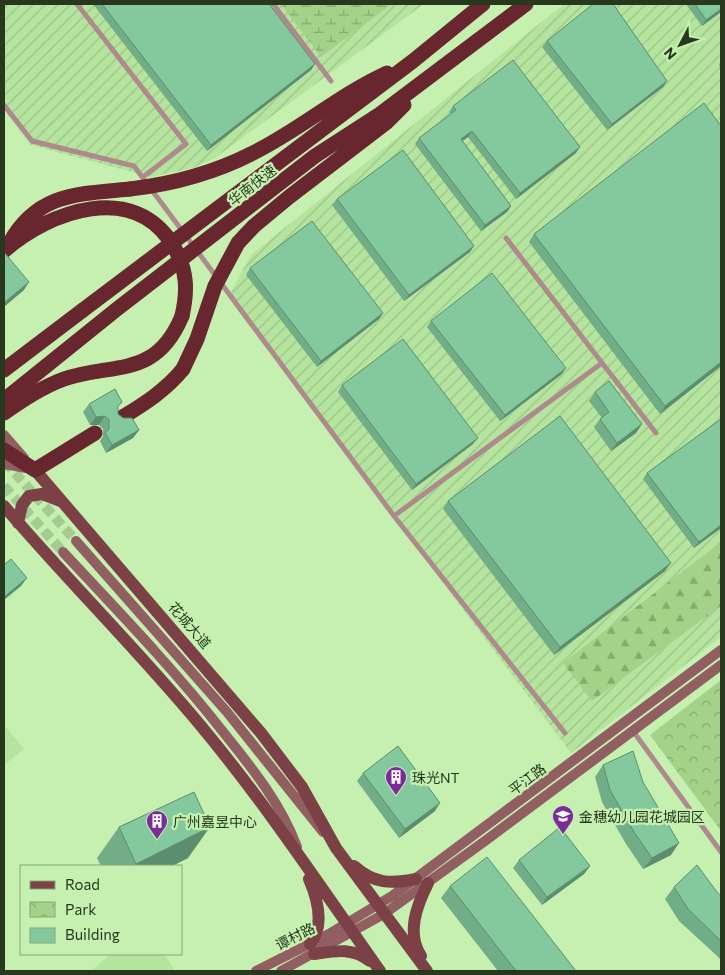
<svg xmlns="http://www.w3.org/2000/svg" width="725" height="975" font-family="Commissioner,'Noto Sans SC',sans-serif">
	<defs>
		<pattern id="industrial-furrows" width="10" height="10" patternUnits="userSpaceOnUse" patternTransform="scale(1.25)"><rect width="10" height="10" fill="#b5e49e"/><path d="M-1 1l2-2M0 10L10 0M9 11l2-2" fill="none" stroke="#9cc488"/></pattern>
		<pattern id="forest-firs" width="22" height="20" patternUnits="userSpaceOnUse" patternTransform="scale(1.25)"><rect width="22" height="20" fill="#a2d389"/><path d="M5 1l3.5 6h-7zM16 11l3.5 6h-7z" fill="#84ac6f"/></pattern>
		<pattern id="wetland-marsh" width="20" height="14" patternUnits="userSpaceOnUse" patternTransform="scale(1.25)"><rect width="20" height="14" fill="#a2d389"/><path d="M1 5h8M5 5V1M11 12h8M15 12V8" fill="none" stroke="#84ac6f"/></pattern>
		<pattern id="park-crowns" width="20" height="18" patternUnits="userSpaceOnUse" patternTransform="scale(1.25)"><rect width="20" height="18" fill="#a2d389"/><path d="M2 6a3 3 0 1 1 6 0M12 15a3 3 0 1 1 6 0" fill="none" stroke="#84ac6f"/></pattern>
	</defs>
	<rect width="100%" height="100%" fill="#c5f0b0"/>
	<path fill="#b5e49e" d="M4,725L24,749L4,765Z
		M111,954H164L175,971H91Z"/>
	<path fill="url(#industrial-furrows)" d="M4,4H424L215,158L193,168L151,177L31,145L4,110Z
		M564,4H721V637L571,753L228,297L251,255Z"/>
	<path fill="url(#forest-firs)" d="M721,542V606L592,701L563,663Z"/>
	<path fill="url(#wetland-marsh)" d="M281,4H392L321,57Z"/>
	<path fill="url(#park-crowns)" d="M721,680V831L650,735Z"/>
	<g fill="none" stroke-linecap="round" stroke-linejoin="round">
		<path stroke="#a5cb93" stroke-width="10" stroke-dasharray="10 5" stroke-linecap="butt" d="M5,462L76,541
			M4,486L63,552"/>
		<path stroke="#ad8a8b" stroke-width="5" d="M77,4L186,144L143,177
			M273,4L331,81
			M4,105L32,141L134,166L394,516L565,733
			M506,238L656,433
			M394,516L602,363
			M633,731L721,852"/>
		<path stroke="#915f62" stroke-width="10" d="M4,435L24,458
			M4,464L26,468
			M76,541L227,712L323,832
			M63,552C118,611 174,669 224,733C253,769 281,804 297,847
			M256,971L329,934L392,896L721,650
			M281,971L384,914L485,841L721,665"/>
		<path stroke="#7c4146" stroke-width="12" d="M35,470L261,733L302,787L336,848L427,971
			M4,506C68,581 138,650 201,726C266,804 322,889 380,971
			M18,523L22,505L29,496L42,494L60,501
			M354,866C374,884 391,884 416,879
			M309,879C318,900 325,926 310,944
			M314,954C335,951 352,947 370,961
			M421,956C406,933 417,905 428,883"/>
		<path stroke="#68262e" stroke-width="15" d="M9,244C37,193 77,194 130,189
			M4,251C49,211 135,180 174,247C187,270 188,290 182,316
			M4,370L83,310
			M121,418C144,404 166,390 183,369
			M4,450L35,470L95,433"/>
		<path stroke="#68262e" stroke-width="15" d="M130,189C173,184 214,173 253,153C300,130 339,95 387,73
			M83,310L413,61L483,4
			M183,369L197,339L215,286L238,243L254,226L289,197L387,122L404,105
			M4,400L117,309L315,156L380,114L526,4
			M4,413C23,400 42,387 64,379C114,362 156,379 182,316"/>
	</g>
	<path fill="#71ad87" d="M93,4H269L315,64L311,70L207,151Z
		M686,4H721V12L702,26Z
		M547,41L667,81L663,87L607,130L542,47Z
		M721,61V68L719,65Z
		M453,106L576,153L516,199L468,137L462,141L511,206L507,212L481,231L415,144L419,138L451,114L449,112Z
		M721,126V366L660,414L529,242L534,234Z
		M337,199L470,252L404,301L332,205Z
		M250,268L383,313L379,319L317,367L246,275Z
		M431,321L562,374L500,421L427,327Z
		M342,385L473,444L412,490L338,392Z
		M595,392L642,424L636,433L611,451L594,427L600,419L602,418L589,401Z
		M89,404L118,407V414L139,430L133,438L106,453L100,441L103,436V429L99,425H90L83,412Z
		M647,473L721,528L694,548L643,479Z
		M448,501L665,571L554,655L443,509Z
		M603,765L643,782L671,855L643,869L626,844L602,802L595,777Z
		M363,773L435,811L399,838L357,781Z
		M119,827L188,858L172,866H101L97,858Z
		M519,860L590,866L584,874L542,905L513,868Z
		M450,886L576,971H498L441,898Z
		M674,887L717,892L721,896V960L715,954L679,921L665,899Z"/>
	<path fill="#5c8d6e" d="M721,9V12L702,26L706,20Z
		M315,64L311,70L207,151L211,145Z
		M667,81L663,87L607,130L612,124Z
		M472,131L468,137L457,145L461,139Z
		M580,147L576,153L516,199L520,193Z
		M511,206L507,212L481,231L485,225Z
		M474,246L470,252L404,301L409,295Z
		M29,282L24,290L4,307V305L5,302Z
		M383,313L379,319L317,367L321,361Z
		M721,362V366L660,414L665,406Z
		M566,368L562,374L500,421L505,415Z
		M105,416L99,425H90L96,417Z
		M642,424L636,433L611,451L617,443Z
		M139,430L133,438L106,453L112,445Z
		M478,438L473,444L412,490L416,484Z
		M721,525V528L694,548L699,542Z
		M671,563L665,571L554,655L560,647Z
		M27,578L21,586L4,600V597Z
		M440,803L435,811L399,838L405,829Z
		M210,827L188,858L172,866H134L136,864Z
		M679,843L671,855L643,869L652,858Z
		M590,866L584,874L542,905L547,897Z"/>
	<path fill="#83c99d" stroke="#5c8d6e" d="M102,4H269L315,64L211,145Z
		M593,4H613L667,81L612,124L547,41Z
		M695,4H721V9L706,20Z
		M513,60L580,147L520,193L472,131L461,139L511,206L485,225L419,138L456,110L453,106Z
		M704,103L721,126V362L665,406L534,234Z
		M403,150L474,246L409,295L337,199Z
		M312,221L383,313L321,361L250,268Z
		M4,252L29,282L5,302L4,300Z
		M492,273L566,368L505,415L431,321Z
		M403,339L478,438L416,484L342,385Z
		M609,381L642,424L617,443L600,419L609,412L595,392Z
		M115,389L122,402L118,406V414L123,418H132L139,430L112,445L105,433L109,429V420L105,416L96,417L89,404Z
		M560,416L671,563L560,647L448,501Z
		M721,419V525L699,542L647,473Z
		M11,559L27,578L4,597V565Z
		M398,746L440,803L405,829L363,773Z
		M633,751L643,782L679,843L652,858L634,832L610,790L603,765Z
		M194,792L210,827L136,864L119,827Z
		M560,827L590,866L547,897L519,860Z
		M487,857L576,971H516L450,886Z
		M697,865L717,892L721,896V941L688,909L674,887Z"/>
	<defs>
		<g id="building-pin" transform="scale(1.125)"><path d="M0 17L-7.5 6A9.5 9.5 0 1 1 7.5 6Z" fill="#7d2b9b" stroke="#c5f0b0"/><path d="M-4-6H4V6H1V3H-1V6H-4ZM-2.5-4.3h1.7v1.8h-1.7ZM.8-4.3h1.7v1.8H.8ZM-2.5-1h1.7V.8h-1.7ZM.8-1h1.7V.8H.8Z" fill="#fff"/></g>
		<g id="school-pin" transform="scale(1.125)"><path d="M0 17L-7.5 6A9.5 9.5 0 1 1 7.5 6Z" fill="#7d2b9b" stroke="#c5f0b0"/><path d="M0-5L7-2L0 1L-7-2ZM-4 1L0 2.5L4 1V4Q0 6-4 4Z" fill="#fff"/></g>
	</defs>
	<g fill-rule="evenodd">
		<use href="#building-pin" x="396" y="777"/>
		<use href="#school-pin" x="563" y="816"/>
		<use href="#building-pin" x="157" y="821"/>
	</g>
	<g text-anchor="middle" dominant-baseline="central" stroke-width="4.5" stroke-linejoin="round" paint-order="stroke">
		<g font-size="14" fill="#27381f" stroke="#c5f0b0">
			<text transform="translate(252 185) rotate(-38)">华南快速</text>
			<text transform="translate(190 625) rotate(49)">花城大道</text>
			<text transform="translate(527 779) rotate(-37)">平江路</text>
			<text transform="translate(295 936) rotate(-27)">谭村路</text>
		</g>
		<g font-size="14" fill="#27381f" stroke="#c5f0b0" text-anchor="start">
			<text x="412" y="777">珠光NT</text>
			<text x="579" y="816">金穗幼儿园花城园区</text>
			<text x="173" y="821">广州嘉昱中心</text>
		</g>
	</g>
	<rect width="725" height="975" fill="none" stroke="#27381f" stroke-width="10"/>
	<rect x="20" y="865" width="162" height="90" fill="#c5f0b0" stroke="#86a676"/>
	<rect x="30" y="881" width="25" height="8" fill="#7c4146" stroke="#86a676"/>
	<text x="65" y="890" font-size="15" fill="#27381f">Road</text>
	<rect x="30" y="902" width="25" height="15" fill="url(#park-crowns)" stroke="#86a676"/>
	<text x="65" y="915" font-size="15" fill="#27381f">Park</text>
	<rect x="30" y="928" width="25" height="15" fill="#83c99d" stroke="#86a676"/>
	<text x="65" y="940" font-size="15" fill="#27381f">Building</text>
	<g transform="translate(680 45) rotate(229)" stroke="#c5f0b0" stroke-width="4" paint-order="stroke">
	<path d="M0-4L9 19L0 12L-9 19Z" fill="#27381f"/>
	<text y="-8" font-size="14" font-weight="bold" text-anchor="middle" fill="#27381f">N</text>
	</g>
</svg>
